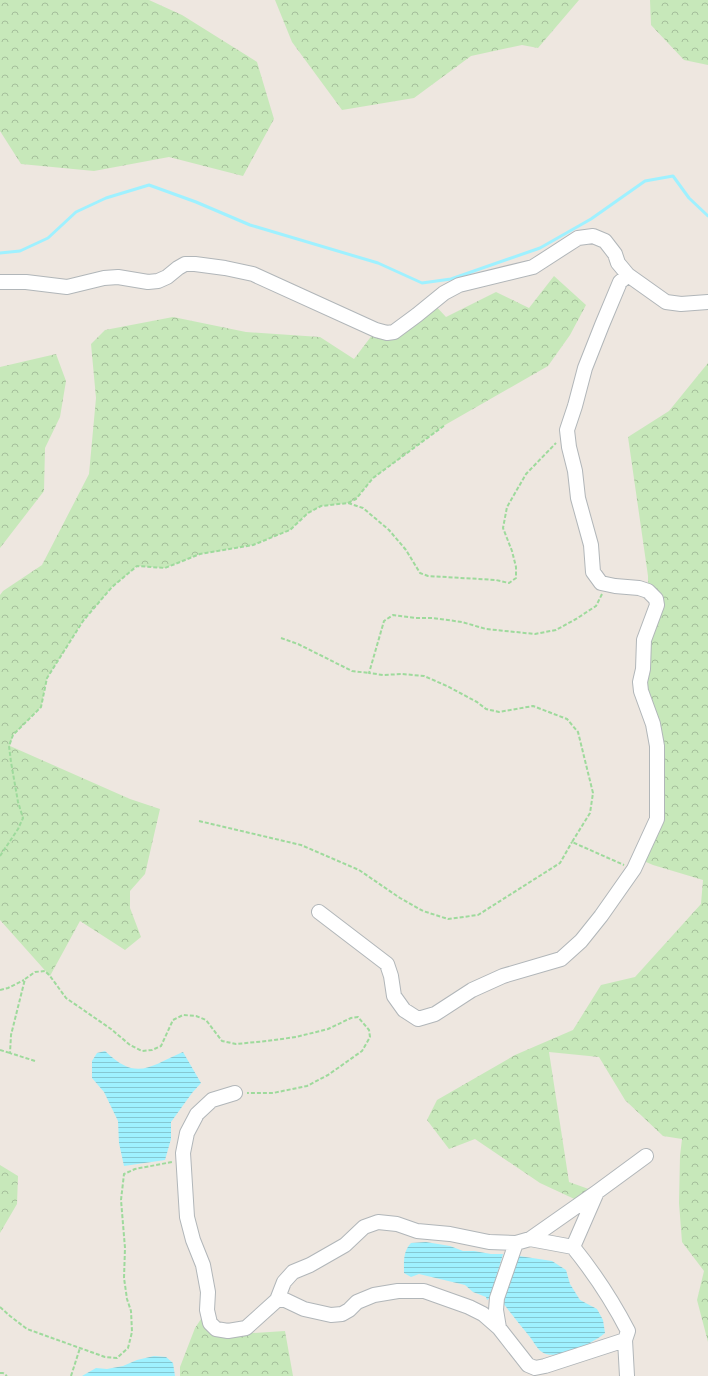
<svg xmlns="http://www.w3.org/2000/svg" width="708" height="1376" font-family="Poppins,sans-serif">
	<defs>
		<pattern id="forest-crowns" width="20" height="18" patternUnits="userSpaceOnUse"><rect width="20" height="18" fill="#c7e8ba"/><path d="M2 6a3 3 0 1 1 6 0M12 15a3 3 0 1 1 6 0" fill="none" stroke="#a5bf9b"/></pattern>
		<pattern id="water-rules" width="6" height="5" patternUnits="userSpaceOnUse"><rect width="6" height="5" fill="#9ff1ff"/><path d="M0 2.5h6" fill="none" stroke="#85c7d2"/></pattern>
	</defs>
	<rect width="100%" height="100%" fill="#eee7e0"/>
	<path fill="url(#forest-crowns)" d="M0,0H149L182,15L257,62L274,119L243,176L169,157L94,171L21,164L0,131Z
		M275,0H579L538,48L522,45L471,56L414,98L342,110L292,42Z
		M650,0H708V65L684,60L651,25Z
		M554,276L586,305L570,335L548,366L445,425L373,478L356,499L348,503L321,506L308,513L290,530L253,545L200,554L165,568L137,566L112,587L83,621L47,678L41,707L13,735L10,746L130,799L160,809L145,874L130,891V908L141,937L125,950L80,921L50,976L0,920V595L3,591L42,565L89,474L96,398L91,344L105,330L173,317L246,332L320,337L354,359L376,330L387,333L432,302L446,317L496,292L529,308Z
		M56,354L66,381L60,417L45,448L44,491L0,548V367Z
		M708,363V1342L697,1300L704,1271L682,1242L679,1203L680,1156L682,1139L663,1136L625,1100L599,1057L549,1052L569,1182L597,1192L583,1203L540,1183L475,1139L449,1149L427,1120L437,1100L515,1055L573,1030L601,985L635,977L701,904L703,880L653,865L639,859L657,819L658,785L644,700L652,618L648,591V576L628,437L669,411Z
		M0,1165L18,1176L17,1204L0,1233Z
		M207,1310L210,1323L246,1328L252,1333L285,1331L293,1376H180V1367L195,1328Z"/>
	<path fill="url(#water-rules)" d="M105,1051C137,1082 150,1066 183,1052L201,1083L192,1093L171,1122V1139L165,1160L124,1166L119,1143L118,1121L104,1092L92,1078V1061L97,1053Z
		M426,1242L450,1246L463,1251H474L491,1254H503L490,1298L487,1300L486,1297L473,1292L465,1285L419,1274L411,1277L404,1273C404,1262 403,1251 411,1243Z
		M519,1256L552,1261L566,1270L570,1284L580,1300L597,1309L603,1320L605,1333C594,1343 555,1362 542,1352C537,1349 534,1342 530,1337C521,1326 512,1315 503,1303Z
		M154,1356L166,1357L173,1363L175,1376H82L96,1368L107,1369L123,1366L137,1360Z"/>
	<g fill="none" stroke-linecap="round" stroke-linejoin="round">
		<path stroke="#9ff1ff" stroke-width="3" d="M0,253L20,251L48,238L76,212L106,198L149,185L196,202L250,225L378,263L422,283L451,279L540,248L591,219L645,181L673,176L689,198L708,216"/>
		<g stroke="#b1b6b9" stroke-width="16">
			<path id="minor" d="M0,282H26L67,287L104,278L118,277L148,282L158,281L167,277L178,268L185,264H195L225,268L253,274L376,330L387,333L394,332L417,315L444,293L459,285L533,267L578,238L593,236L605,241L615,254L618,263L628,275L666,302L681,304L708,302
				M319,912L387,964L391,976L394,996L404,1010L418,1019L435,1014L472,990L503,976L561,959L581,941L601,916L634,869L657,819V746L653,724L641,691L640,682L643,669L644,640L657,605L656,599L648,591L639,588L615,586L601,583L593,572L591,545L578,498L575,471L569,447L567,430L575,406L585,368L602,325L620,282L628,275
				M235,1093L212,1100L197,1114L187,1133L183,1153L187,1217L193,1240L203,1265L208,1292L207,1310L210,1323L216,1329L228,1331L246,1328L277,1300H285L304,1309L331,1315L342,1314L349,1310L357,1302L374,1295L398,1291H424L469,1307L483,1314L499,1328L528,1365L535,1368L545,1366L625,1340L627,1376
				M597,1192L573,1247C594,1273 613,1302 628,1331L625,1340
				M530,1239L573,1247
				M277,1300L284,1282L293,1272L310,1265L345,1245L364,1227L378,1222L397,1224L417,1231L450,1234L489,1242L516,1243L530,1239L597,1192L646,1156
				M499,1328L496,1310L497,1298L516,1243"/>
		</g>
		<path stroke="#9eda9c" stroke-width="2" stroke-dasharray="4 2" stroke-linecap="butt" d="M348,503L356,499L373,478L445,425
			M602,594L596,606L576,619L556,630L535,634L486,629L462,622L433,618H416L393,615L384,621L369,673L383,675L402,674L424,676L447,686L477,702L486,709L499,712L533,706L567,719L578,732L593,793L590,813L572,842L624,865
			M281,638L298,644L352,671L369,673
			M199,821L301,845L359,870L400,898L423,911L448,919L478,915L560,863L572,842
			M0,856L18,829L23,818L18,802L11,762L9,746L13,735L41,707L47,678L83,621L112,587L137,566L165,568L200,554L253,545L290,530L308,513L321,506L348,503L363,508L389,530L406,550L420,573L428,576L496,580L509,583L516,578V567L512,551L503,528L507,507L526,474L556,443
			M0,990L8,988L24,980
			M0,1050L10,1053
			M35,1061L10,1053L11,1035L25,979L35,972L45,971L50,976L66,998L111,1029L130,1045L142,1051L152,1050L161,1046L173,1020L183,1015L196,1016L206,1020L222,1041L236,1044L267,1041L296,1037L328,1029L351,1018L358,1017L369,1030L370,1037L362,1051L328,1075L307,1086L273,1093H247
			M0,1307L10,1316L27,1329L105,1357L117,1358L128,1348L132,1332L131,1311L127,1299L124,1278L125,1248L121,1200L124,1174L135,1169L172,1162
			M0,1373H3L7,1376
			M71,1376L80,1348"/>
		<use href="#minor" stroke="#fff" stroke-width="14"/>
	</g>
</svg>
